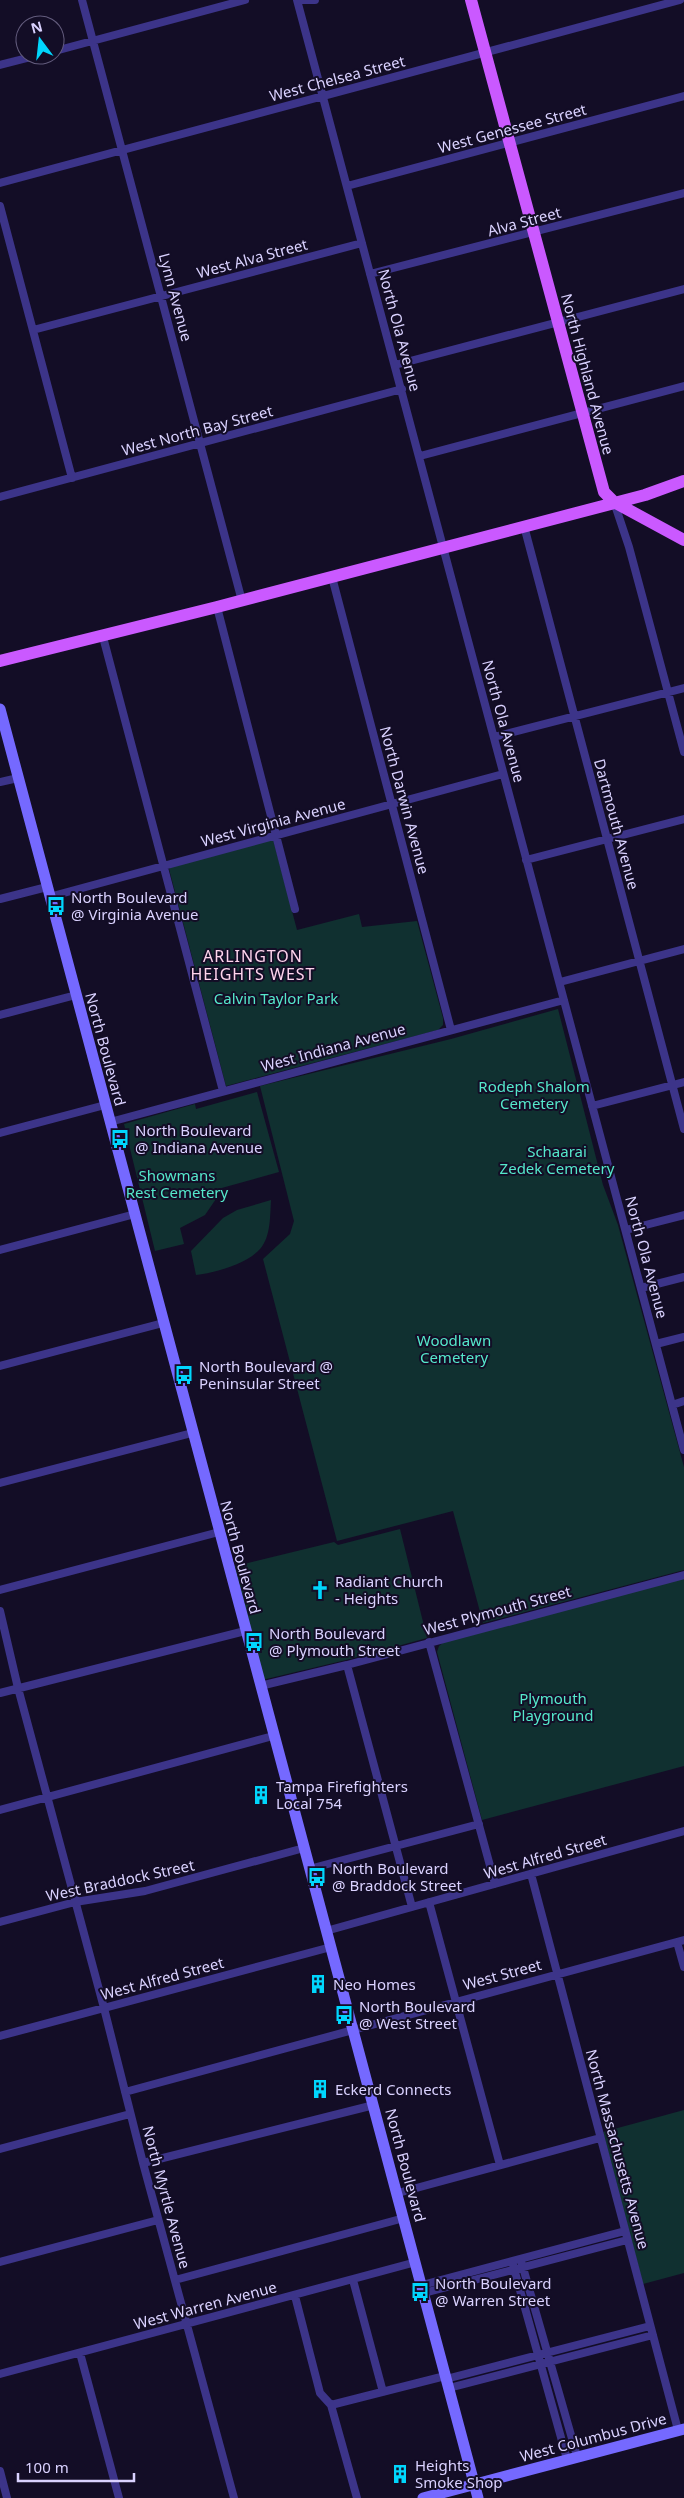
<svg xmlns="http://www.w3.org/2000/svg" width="684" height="2498" font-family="'Noto Sans',sans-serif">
	<rect width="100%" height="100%" fill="#130d26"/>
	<path fill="#103030" d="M273,839L297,930L359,914L362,927L417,921L443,1018V1025L438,1030L226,1086L169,869L172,866Z
		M558,1009L603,1185L618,1225L684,1467V1570L483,1623L453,1511L337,1541L263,1259L290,1234L294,1221L260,1086L451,1039Z
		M257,1092L279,1172L218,1189V1196L205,1215L180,1228L184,1244L155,1251L124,1124L195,1104L196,1109Z
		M271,1200C270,1215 271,1237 260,1249C247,1264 214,1273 196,1275L191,1251L223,1218L237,1210Z
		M400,1529L427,1638L346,1660L262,1680L232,1567L334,1542L338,1545Z
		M684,1578V1766L482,1820L437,1652L439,1646L445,1641Z
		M684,2110V2273L643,2284L603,2132Z"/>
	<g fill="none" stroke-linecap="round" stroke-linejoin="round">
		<path stroke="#3c3489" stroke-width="8" d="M82,0L242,601
			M297,0L684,1450
			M303,0H315
			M55,51L245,0
			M0,65L39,55
			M0,183L680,0
			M347,186L684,96
			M0,206L72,478
			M370,274L684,193
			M33,330L362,243
			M395,365L684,289
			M420,456L684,386
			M0,497L402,389
			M614,502L629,547L684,752
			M524,526L684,1129
			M332,577L451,1030
			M217,607L295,909
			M103,637L223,1091
			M494,737L684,688
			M0,782L18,778
			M526,860L684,819
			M49,897L503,774
			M0,899L47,887
			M560,982L684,949
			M0,1015L76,995
			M592,1106L684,1082
			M110,1122L564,1000
			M0,1133L105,1105
			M626,1230L684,1215
			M0,1250L135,1214
			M641,1288L684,1277
			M656,1344L684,1337
			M0,1366L163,1323
			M672,1405L684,1401
			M0,1483L192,1433
			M0,1590L219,1532
			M0,1611L18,1688L104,2008L143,2163L234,2498
			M429,1642L495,1884
			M347,1665L412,1907
			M260,1686L347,1665L684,1575
			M0,1693L245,1631
			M0,1810L273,1736
			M309,1869L479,1824
			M531,1874L678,2430
			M429,1902L500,2165
			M0,1922L75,1902L145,1891L304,1848
			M326,1931L684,1831
			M677,1942L684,1967
			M0,2036L331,1947
			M125,2092L684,1940
			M0,2149L130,2114
			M143,2163L374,2105
			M398,2193L600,2138
			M0,2262L158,2220
			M522,2264L577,2456
			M513,2265L567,2459
			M175,2280L404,2218
			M353,2280L383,2392
			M422,2285L625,2231
			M424,2293L627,2240
			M295,2296L320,2393L331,2405L357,2498
			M80,2353L119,2498
			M0,2374L416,2262
			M446,2379L650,2326
			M449,2388L653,2335
			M331,2405L445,2376
			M0,2471L7,2498"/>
		<path stroke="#7569ff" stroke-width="11" d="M0,709L478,2498
			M423,2498L684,2429"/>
		<path stroke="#ca59ff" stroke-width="12" d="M471,0L604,492L614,502L684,540
			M0,661L217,607L645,495L684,481"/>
	</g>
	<defs>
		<g id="bus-bare" transform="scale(1.5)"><path d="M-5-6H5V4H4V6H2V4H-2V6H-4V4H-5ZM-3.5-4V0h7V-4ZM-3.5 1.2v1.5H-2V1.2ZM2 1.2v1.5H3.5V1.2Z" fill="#00d6fd" stroke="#130d26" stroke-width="2.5" paint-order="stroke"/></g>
		<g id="church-bare" transform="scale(1.5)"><path d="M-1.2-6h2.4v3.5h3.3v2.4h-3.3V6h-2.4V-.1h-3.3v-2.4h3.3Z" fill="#00d6fd" stroke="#130d26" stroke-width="2.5" paint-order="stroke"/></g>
		<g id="building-bare" transform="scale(1.5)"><path d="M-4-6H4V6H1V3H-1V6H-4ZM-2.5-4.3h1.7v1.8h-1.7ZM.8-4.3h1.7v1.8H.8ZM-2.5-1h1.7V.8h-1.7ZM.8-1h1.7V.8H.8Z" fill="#00d6fd" stroke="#130d26" stroke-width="2.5" paint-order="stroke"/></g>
	</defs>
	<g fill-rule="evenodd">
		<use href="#bus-bare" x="56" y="906"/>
		<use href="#bus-bare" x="120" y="1139"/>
		<use href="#bus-bare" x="184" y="1375"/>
		<use href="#church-bare" x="320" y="1590"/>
		<use href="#bus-bare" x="254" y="1642"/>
		<use href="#building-bare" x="261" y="1795"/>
		<use href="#bus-bare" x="317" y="1877"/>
		<use href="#building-bare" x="318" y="1984"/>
		<use href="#bus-bare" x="344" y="2015"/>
		<use href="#building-bare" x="320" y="2089"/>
		<use href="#bus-bare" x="420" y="2292"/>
		<use href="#building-bare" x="400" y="2474"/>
	</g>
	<g text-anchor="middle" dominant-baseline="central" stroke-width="4" stroke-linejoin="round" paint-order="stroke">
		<g font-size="15" fill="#dad2ff" stroke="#130d26">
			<text transform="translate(337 78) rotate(-15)">West Chelsea Street</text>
			<text transform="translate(512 128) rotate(-15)">West Genessee Street</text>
			<text transform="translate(524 221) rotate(-15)">Alva Street</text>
			<text transform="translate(252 258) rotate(-15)">West Alva Street</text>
			<text transform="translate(176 297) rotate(75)">Lynn Avenue</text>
			<text transform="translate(400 330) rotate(75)">North Ola Avenue</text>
			<text transform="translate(588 374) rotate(75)">North Highland Avenue</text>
			<text transform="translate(197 430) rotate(-15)">West North Bay Street</text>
			<text transform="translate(504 721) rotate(75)">North Ola Avenue</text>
			<text transform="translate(405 800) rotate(75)">North Darwin Avenue</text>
			<text transform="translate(273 822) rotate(-15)">West Virginia Avenue</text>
			<text transform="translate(617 824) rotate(75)">Dartmouth Avenue</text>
			<text transform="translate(333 1047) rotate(-15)">West Indiana Avenue</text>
			<text transform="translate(106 1049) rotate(75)">North Boulevard</text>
			<text transform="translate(647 1257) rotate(75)">North Ola Avenue</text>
			<text transform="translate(241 1557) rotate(75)">North Boulevard</text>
			<text transform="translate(497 1610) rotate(-15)">West Plymouth Street</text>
			<text transform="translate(545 1856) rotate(-16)">West Alfred Street</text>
			<text transform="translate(120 1880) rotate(-12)">West Braddock Street</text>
			<text transform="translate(502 1974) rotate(-15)">West Street</text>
			<text transform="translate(162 1978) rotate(-15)">West Alfred Street</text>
			<text transform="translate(618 2149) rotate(75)">North Massachusetts Avenue</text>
			<text transform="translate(406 2165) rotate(75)">North Boulevard</text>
			<text transform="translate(167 2197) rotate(75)">North Myrtle Avenue</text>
			<text transform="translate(205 2305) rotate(-15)">West Warren Avenue</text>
			<text transform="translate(593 2437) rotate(-15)">West Columbus Drive</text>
		</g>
		<g font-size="15" fill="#dad2ff" stroke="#130d26" text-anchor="start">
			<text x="71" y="897">North Boulevard<tspan x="71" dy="17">@ Virginia Avenue</tspan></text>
			<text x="135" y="1130">North Boulevard<tspan x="135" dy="17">@ Indiana Avenue</tspan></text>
			<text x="199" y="1366">North Boulevard @<tspan x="199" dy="17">Peninsular Street</tspan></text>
			<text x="335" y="1581">Radiant Church<tspan x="335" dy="17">- Heights</tspan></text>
			<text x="269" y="1633">North Boulevard<tspan x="269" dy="17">@ Plymouth Street</tspan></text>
			<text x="276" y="1786">Tampa Firefighters<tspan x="276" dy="17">Local 754</tspan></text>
			<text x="332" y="1868">North Boulevard<tspan x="332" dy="17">@ Braddock Street</tspan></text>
			<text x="333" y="1984">Neo Homes</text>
			<text x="359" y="2006">North Boulevard<tspan x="359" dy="17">@ West Street</tspan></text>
			<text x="335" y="2089">Eckerd Connects</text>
			<text x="435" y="2283">North Boulevard<tspan x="435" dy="17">@ Warren Street</tspan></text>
			<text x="415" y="2465">Heights<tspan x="415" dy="17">Smoke Shop</tspan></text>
		</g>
		<g font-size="15" fill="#55e8cb" stroke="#130d26">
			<text x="276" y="998">Calvin Taylor Park</text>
			<text x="534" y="1086">Rodeph Shalom<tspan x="534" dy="17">Cemetery</tspan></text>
			<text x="557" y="1151">Schaarai<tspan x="557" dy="17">Zedek Cemetery</tspan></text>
			<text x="177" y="1175">Showmans<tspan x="177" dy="17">Rest Cemetery</tspan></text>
			<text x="454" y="1340">Woodlawn<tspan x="454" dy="17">Cemetery</tspan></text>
			<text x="553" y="1698">Plymouth<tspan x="553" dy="17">Playground</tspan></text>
		</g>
		<g font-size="16" letter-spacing="1" fill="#ffd4ed" stroke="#130d26">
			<text x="253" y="956">ARLINGTON<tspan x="253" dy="18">HEIGHTS WEST</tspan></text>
		</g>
	</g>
	<g transform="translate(40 40) rotate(345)"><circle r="24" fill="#130d26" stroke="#635c7d"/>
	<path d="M0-4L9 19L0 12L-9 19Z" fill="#00d6fd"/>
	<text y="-8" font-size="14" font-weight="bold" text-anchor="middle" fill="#dad2ff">N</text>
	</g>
	<path d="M18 2473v8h116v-8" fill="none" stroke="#dad2ff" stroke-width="2.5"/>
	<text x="25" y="2473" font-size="15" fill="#dad2ff" stroke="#130d26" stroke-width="4" paint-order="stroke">100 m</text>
</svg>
